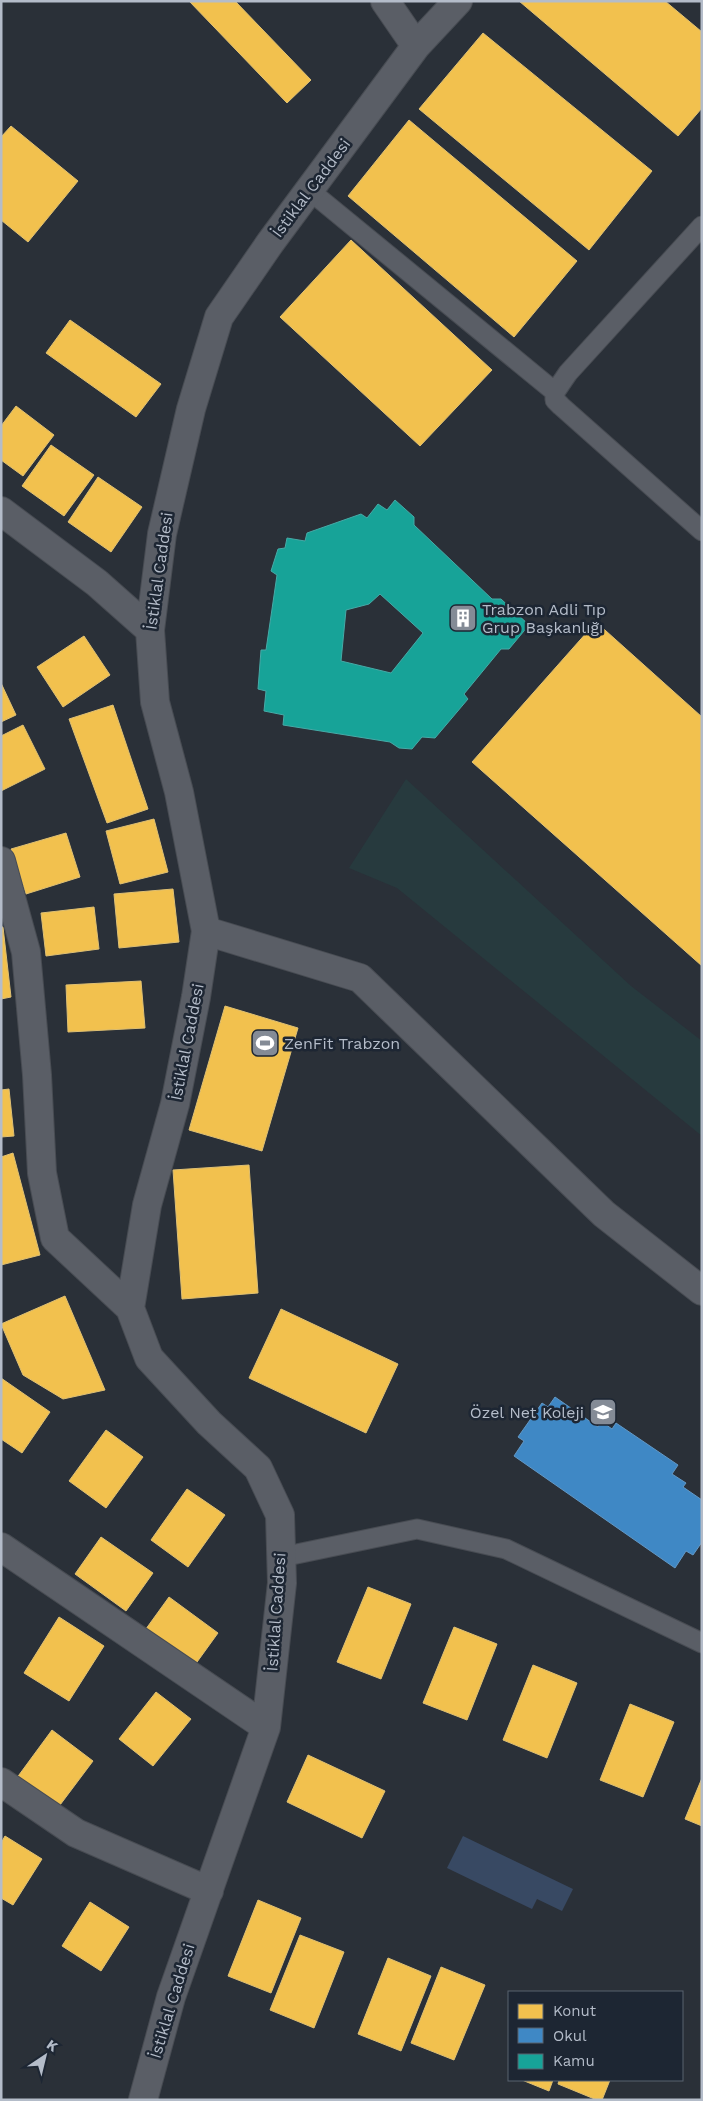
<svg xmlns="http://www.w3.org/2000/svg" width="703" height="2101" font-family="'Work Sans',sans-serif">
	<rect width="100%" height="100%" fill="#2a3038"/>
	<path fill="#273a3e" d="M406,779L631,986L702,1041V1136L397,888L349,868Z"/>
	<path fill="#384963" d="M463,1836L573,1889L562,1911L537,1899L532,1909L447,1868Z"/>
	<path fill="#f2c14e" stroke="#dfc073" d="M189,1H235L311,80L287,103Z
		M519,1H665L702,32V108L678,136Z
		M483,33L652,171L589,250L419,109Z
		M409,120L577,261L514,337L348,196Z
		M11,126L78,181L28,242L1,220V137Z
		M351,240L492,370L420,446L280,317Z
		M70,320L161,384L136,417L46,353Z
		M16,406L54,435L23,476L1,460V426Z
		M51,445L94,475L64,516L22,486Z
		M98,477L142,507L111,552L68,522Z
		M596,622L702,717V966L472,762Z
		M84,636L110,675L63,707L37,667Z
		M1,683L16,715L1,722Z
		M113,705L148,809L107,823L69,719Z
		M23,725L45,769L1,791V736Z
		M154,819L168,872L120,884L106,831Z
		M66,833L80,877L26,894L11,849Z
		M173,889L179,942L119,948L114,894Z
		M94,907L99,949L46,956L41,913Z
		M1,927H3L11,997L1,999Z
		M141,981L145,1028L68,1032L66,985Z
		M225,1006L298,1028L262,1151L189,1130Z
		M9,1089L14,1136L1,1137V1090Z
		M13,1153L40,1255L1,1265V1157Z
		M249,1165L258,1293L182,1299L173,1170Z
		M65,1296L105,1390L63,1399L23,1375L1,1324Z
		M281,1309L398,1364L366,1433L249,1378Z
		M1,1378L50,1412L22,1453L1,1439Z
		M106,1430L143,1457L106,1508L69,1481Z
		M187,1489L225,1515L188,1567L151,1540Z
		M101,1537L153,1573L126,1611L75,1574Z
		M368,1587L411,1604L381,1679L337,1662Z
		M169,1597L218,1633L192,1669L143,1633Z
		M59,1617L104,1646L69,1701L24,1673Z
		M454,1627L497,1644L467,1720L423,1703Z
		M533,1665L577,1683L547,1758L503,1740Z
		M156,1692L191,1719L153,1766L119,1739Z
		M630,1704L674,1722L643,1797L600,1780Z
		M52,1730L93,1761L57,1809L16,1779Z
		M308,1755L385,1791L362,1838L287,1802Z
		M702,1778V1826L685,1819Z
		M5,1836L42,1859L13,1905L1,1898V1843Z
		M258,1900L301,1918L271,1993L228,1976Z
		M90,1902L129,1927L101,1971L62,1946Z
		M300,1935L344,1952L314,2028L270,2010Z
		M388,1958L431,1976L401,2051L358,2034Z
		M441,1967L485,1985L454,2060L411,2043Z
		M522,2080H553L549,2091Z
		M559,2080H610L602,2100H597L558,2084Z"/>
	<path fill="#3f88c5" stroke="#6298c6" d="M555,1397L598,1427L601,1421L612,1429L616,1423L678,1465L672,1474L686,1483L683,1487L702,1500V1542L693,1555L686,1551L675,1568L514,1456L524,1441L518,1437L542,1403L548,1407Z"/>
	<path fill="#17a398" stroke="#46aaa7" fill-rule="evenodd" d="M395,500L414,517V525L492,599H501L529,625L509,649H501L464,694L468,699L435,738L422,737L412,749L399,748L390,742L283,725L284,715L264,711L266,691L258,689L261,650H266L277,575L271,571L278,549L285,548L287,538L305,541L307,533L361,514L367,518L378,504L387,510ZM380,594L423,633L391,673L341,661L346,610L369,604Z"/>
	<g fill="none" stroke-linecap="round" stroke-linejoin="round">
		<g stroke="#484c53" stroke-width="21">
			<path id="service" d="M309,190L555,392
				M702,226L568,373L555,392V400L561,406L702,531
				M282,1557L417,1529L506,1549L702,1643"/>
		</g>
		<g stroke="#484c53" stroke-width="30">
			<path id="minor" d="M385,1L416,46
				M1,511L97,583L150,630
				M1,861L26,952L37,1075L42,1173L55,1238L130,1308
				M206,931L360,978L604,1214L702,1291
				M1,1547L266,1727
				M1,1782L76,1833L209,1891
				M143,2100L171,1997L266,1727L282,1583L280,1515L258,1468L209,1423L149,1358L130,1308L147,1205L175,1104L196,997L206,931L179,792L155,702L150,630L162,534L191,409L219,317L270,243L416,46L458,1"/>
		</g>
		<use href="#service" stroke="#5a5e66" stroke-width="19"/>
		<use href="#minor" stroke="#5a5e66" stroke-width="28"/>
	</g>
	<defs>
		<g id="building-square" transform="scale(1.4375)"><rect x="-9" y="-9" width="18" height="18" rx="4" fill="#848b96" stroke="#1d2633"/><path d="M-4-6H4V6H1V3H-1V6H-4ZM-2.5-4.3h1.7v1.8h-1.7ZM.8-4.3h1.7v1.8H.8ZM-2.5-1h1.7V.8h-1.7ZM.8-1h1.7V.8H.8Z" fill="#fff"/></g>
		<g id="stadium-square" transform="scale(1.4375)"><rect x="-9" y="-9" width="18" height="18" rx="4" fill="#848b96" stroke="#1d2633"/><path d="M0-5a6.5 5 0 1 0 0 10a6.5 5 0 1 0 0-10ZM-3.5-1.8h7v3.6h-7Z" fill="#fff"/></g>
		<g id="school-square" transform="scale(1.4375)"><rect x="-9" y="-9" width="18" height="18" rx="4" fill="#848b96" stroke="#1d2633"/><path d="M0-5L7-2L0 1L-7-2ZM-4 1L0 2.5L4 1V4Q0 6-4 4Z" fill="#fff"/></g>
	</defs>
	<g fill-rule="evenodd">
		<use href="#building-square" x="463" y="618"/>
		<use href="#stadium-square" x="265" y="1043"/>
		<use href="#school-square" x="603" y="1412"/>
	</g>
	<g text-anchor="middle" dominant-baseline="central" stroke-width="5" stroke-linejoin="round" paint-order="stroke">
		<g font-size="16" fill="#b4bcc9" stroke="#1d2633">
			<text transform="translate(311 188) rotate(-53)">İstiklal Caddesi</text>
			<text transform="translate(159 571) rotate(-82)">İstiklal Caddesi</text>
			<text transform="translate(187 1042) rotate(-79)">İstiklal Caddesi</text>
			<text transform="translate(276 1612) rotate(-86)">İstiklal Caddesi</text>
			<text transform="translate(172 2001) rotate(-73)">İstiklal Caddesi</text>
		</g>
		<g font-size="16" fill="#b4bcc9" stroke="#1d2633" text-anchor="start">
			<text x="482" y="609">Trabzon Adli Tıp<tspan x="482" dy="18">Grup Başkanlığı</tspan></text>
			<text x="284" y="1043">ZenFit Trabzon</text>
			<text x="584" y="1412" text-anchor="end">Özel Net Koleji</text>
		</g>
	</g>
	<rect width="703" height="2101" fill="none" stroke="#b4bcc9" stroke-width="5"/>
	<rect x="508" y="1991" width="175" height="90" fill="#1d2633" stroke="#59626f"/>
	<rect x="518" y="2004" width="25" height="15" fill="#f2c14e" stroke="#59626f"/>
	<text x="553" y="2016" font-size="15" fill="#b4bcc9">Konut</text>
	<rect x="518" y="2028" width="25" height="15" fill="#3f88c5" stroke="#59626f"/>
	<text x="553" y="2041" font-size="15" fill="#b4bcc9">Okul</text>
	<rect x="518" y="2054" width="25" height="15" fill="#17a398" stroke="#59626f"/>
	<text x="553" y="2066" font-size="15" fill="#b4bcc9">Kamu</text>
	<g transform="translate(45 2056) rotate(35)" stroke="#1d2633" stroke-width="4" paint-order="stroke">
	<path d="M0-4L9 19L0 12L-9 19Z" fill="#b4bcc9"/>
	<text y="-8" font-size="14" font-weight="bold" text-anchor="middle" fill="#b4bcc9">K</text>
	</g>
</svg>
